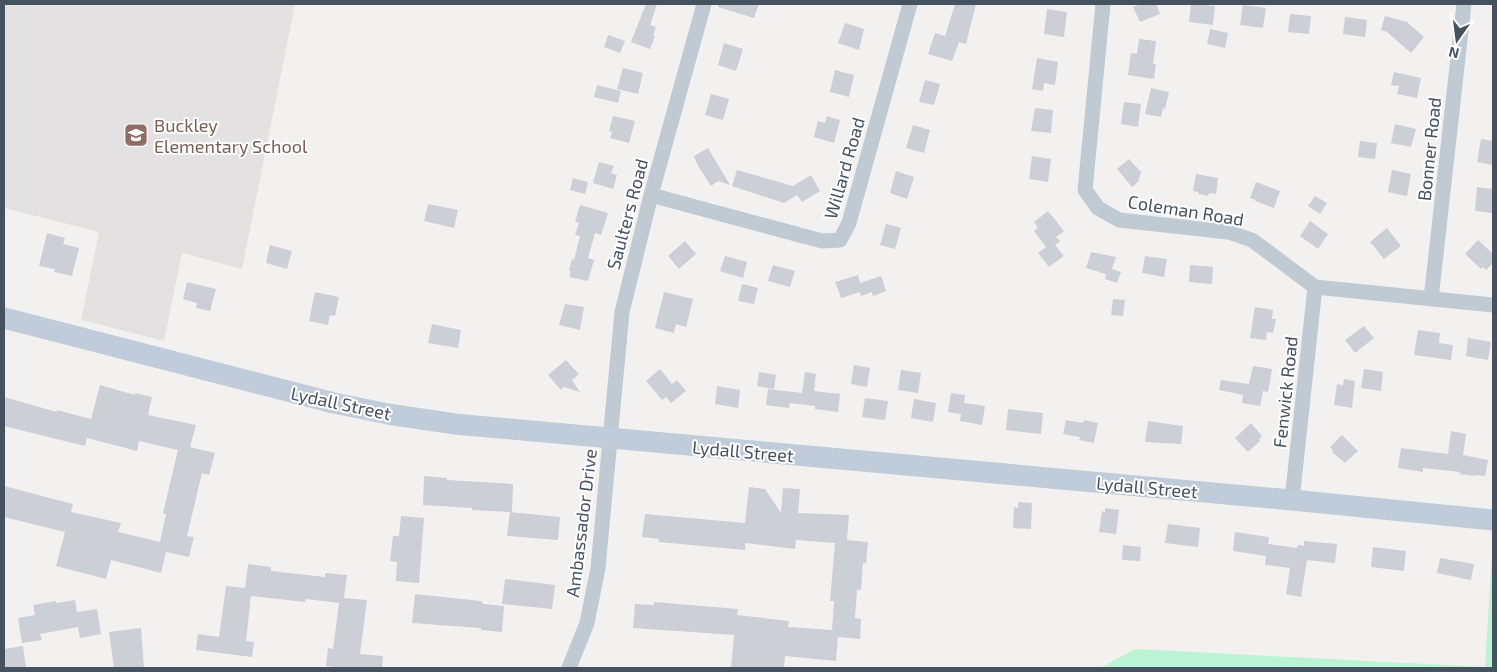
<svg xmlns="http://www.w3.org/2000/svg" width="1497" height="672" font-family="'Exo 2',sans-serif">
	<rect width="100%" height="100%" fill="#f3f0f0"/>
	<path fill="#e4e1e2" d="M4,4H295L242,269L182,253L164,341L81,320L99,232L4,208Z"/>
	<path fill="#bbf4d4" d="M1493,538V668H1100L1135,649L1485,667Z"/>
	<path fill="#cccfd6" d="M646,4H657L650,25L656,27L653,35L655,36L650,49L631,42Z
		M719,4H759L754,18L718,7Z
		M955,4H976L966,44L959,42L952,61L928,54L935,33L945,36Z
		M1141,4H1156L1160,14L1140,22L1133,7Z
		M1191,4L1215,6L1213,25L1189,22Z
		M1243,5L1266,8L1263,28L1240,25Z
		M1047,9L1067,12L1064,37L1044,34Z
		M1290,14L1311,16L1309,34L1288,32Z
		M1385,16L1407,22L1424,37L1411,53L1387,32L1381,30Z
		M1345,17L1367,20L1365,37L1343,34Z
		M845,23L864,29L859,50L838,43Z
		M1210,29L1228,33L1225,48L1207,44Z
		M608,35L625,41L620,53L604,47Z
		M1139,39L1156,41L1153,64H1156L1154,79L1128,75L1131,53L1137,54Z
		M724,43L743,49L736,71L718,65Z
		M1037,58L1058,62L1055,85L1044,83L1043,91L1032,89Z
		M623,68L643,73L638,94L617,89Z
		M835,70L854,75L849,97L830,92Z
		M1394,72L1421,78L1417,98L1397,94L1399,86L1391,85Z
		M925,80L940,84L934,105L919,102Z
		M597,85L621,91L618,103L594,97Z
		M1151,88L1169,92L1165,109L1163,108L1161,117L1145,114Z
		M711,94L729,99L723,120L705,115Z
		M1124,102L1141,104L1138,127L1121,124Z
		M1035,108L1053,110L1051,133L1031,131Z
		M613,116L635,121L629,143L610,138L612,132L609,131Z
		M827,116L840,120L834,143L814,137L818,121L825,123Z
		M1395,124L1416,129L1411,147L1391,143Z
		M913,125L930,130L924,153L906,148Z
		M1481,139L1493,141V165L1477,162Z
		M1360,141L1377,143L1375,159L1358,157Z
		M708,148L730,185L718,181L711,186L697,164L694,156Z
		M1032,156L1051,159L1048,182L1029,179Z
		M1129,159L1141,172L1138,182L1132,187L1117,169Z
		M599,162L614,166L611,173L617,175L613,189L593,183Z
		M737,170L793,186L811,175L820,191L802,202L797,195L784,203L732,186Z
		M1392,170L1411,174L1407,196L1388,192Z
		M896,171L914,177L907,199L890,193Z
		M1196,174L1218,178L1216,194L1209,193L1208,196L1199,194L1198,192L1193,191Z
		M573,178L588,182L585,194L570,190Z
		M1256,182L1280,191L1274,208L1255,201L1256,200L1250,198Z
		M1477,187L1493,189L1492,213L1475,211Z
		M1315,196L1327,203L1320,214L1308,206Z
		M428,204L458,210L454,228L424,221Z
		M580,205L608,213L601,235L595,233L588,258L594,260L588,281L569,277L571,271H569L572,259L574,260L580,236L575,235L579,223L575,222Z
		M1048,211L1064,231L1056,237L1060,241L1055,245L1064,256L1049,267L1038,253L1046,247L1034,231L1038,228L1034,222Z
		M1310,221L1328,234L1318,249L1300,236Z
		M886,224L901,228L895,249L880,245Z
		M1387,228L1401,246L1384,259L1370,242Z
		M47,233L65,238L63,244L79,248L72,276L54,272L55,269L39,266Z
		M1478,240L1493,254V263L1486,270L1483,267L1481,269L1465,254Z
		M685,241L696,254L679,269L668,256Z
		M270,245L292,251L287,269L266,263Z
		M1091,252L1116,257L1112,269L1121,272L1117,283L1105,279L1106,274L1086,268Z
		M725,256L747,262L743,278L720,271Z
		M1145,256L1167,259L1164,277L1142,273Z
		M773,265L795,271L790,287L768,281Z
		M1190,265L1213,267L1212,284L1189,282Z
		M858,275L860,283L881,276L886,291L873,296L872,292L861,296L860,292L841,298L835,282Z
		M187,282L216,289L210,311L196,308L197,303L183,299Z
		M742,284L758,288L754,304L738,301Z
		M315,292L339,297L335,316L330,315L328,325L309,321Z
		M664,292L693,299L686,327L676,324L674,333L655,328Z
		M1113,299L1125,300L1123,316L1111,315Z
		M565,304L584,307L580,330L559,325Z
		M1255,307L1273,310L1272,319H1276L1273,333L1267,332L1266,340L1250,338Z
		M432,324L461,330L458,348L428,343Z
		M1364,326L1374,338L1355,353L1345,340Z
		M1418,330L1440,333L1439,343L1453,345L1451,360L1414,355Z
		M1468,338L1491,342L1488,360L1466,356Z
		M566,360L579,374L572,380L580,392L564,387L561,390L548,375Z
		M854,365L870,368L867,387L851,384Z
		M1253,366L1272,369L1268,392L1263,391L1260,406L1242,403L1243,395L1219,390L1221,380L1249,384Z
		M660,369L672,384L677,380L686,391L671,403L666,397L662,400L646,381Z
		M1364,369L1383,372L1381,391L1361,388Z
		M901,370L921,373L918,393L898,390Z
		M759,372L776,375L774,389L757,386Z
		M805,372L816,374L814,391L840,394L838,412L815,409V406L790,403L789,408L766,405L768,389L802,393Z
		M1344,379L1355,381L1352,408L1334,405L1337,384L1343,385Z
		M100,385L135,395V393L152,397L148,415L196,425L190,447L215,453L209,475L202,473L187,536L194,537L189,557L166,552L161,573L111,560L106,579L56,566L65,532L4,517V486L73,504L71,512L121,523L118,532L160,542L166,514L163,513L178,450L139,441L137,451L87,438L85,446L4,426V397L57,412V410L91,419Z
		M717,386L740,390L738,408L715,404Z
		M951,393L965,395L964,403L985,406L982,425L960,421L961,414L948,412Z
		M865,398L888,401L885,420L862,417Z
		M914,399L936,403L933,422L911,418Z
		M1008,409L1043,413L1041,434L1006,430Z
		M1066,420L1083,423L1084,420L1098,423L1094,443L1079,440L1080,437L1063,434Z
		M1148,421L1183,426L1181,444L1145,442Z
		M1251,423L1262,436L1259,439L1260,441L1248,452L1235,438Z
		M1451,431L1466,434L1463,455L1488,460L1485,476L1475,475V476L1459,474L1460,472L1423,468V472L1398,468L1401,448L1448,454Z
		M1342,435L1358,451L1345,463L1332,452L1333,450L1330,447Z
		M424,476L447,478V480L513,484L512,512L472,510V508L423,505Z
		M749,487L765,489L781,513L783,488L800,489L798,513L849,515L847,540L868,542L866,563H863L861,590H857L855,618L861,619L860,639L838,637L836,661L785,656L784,668H731L734,635L633,628L635,604L654,605V602L738,609L737,615L789,621L788,627L832,630L834,601H830L835,543L796,540L795,549L745,543V550L659,542V539L642,537L645,514L745,523Z
		M1018,502L1032,503L1031,529L1013,528L1014,507L1018,508Z
		M1105,508L1119,510L1116,534L1099,532L1102,511L1105,512Z
		M510,512L560,517L558,540L507,536Z
		M401,516L424,518L419,583L396,581L397,562L390,561L393,536H399Z
		M1168,524L1200,528L1198,547L1165,543Z
		M1235,532L1269,537L1268,544L1297,548L1298,545L1304,546V541L1337,544L1335,563L1307,560L1301,597L1286,594L1290,568L1265,565L1266,556L1233,551Z
		M1123,545L1141,547L1140,561L1122,560Z
		M1373,547L1406,551L1404,571L1371,567Z
		M1440,558L1474,564L1471,580L1437,573Z
		M248,564L271,567V571L325,577V573L347,575L344,598L367,600L360,654L383,656L382,668H344L326,666L328,648L333,649L339,603L306,599L305,602L251,596L246,641L254,642L252,657L196,650L198,634L219,637L226,586L245,588Z
		M505,579L555,585L552,609L502,604Z
		M415,594L481,601L483,604L504,606L502,632L481,630V628L412,623Z
		M75,600L77,612L97,609L101,634L80,638L78,627L40,634L42,640L22,643L18,618L35,615L33,605L56,601L57,603Z
		M141,628L144,668H114L109,632Z
		M23,646L26,668H4V649Z"/>
	<g fill="none" stroke-linecap="round" stroke-linejoin="round">
		<path stroke="#bfcad3" stroke-width="15" d="M1103,4L1085,190L1098,208L1119,220L1228,232L1252,240L1315,287L1493,305
			M651,195L822,241L840,240L849,223L910,4
			M1431,299L1464,4
			M1292,500L1315,287
			M569,668L587,623L598,568L622,312L651,195L704,4"/>
		<path stroke="#c1ccdb" stroke-width="21" d="M4,318L334,403L388,414L455,424L1292,500L1493,520"/>
	</g>
	<defs>
		<g id="school-square" transform="scale(1.25)"><rect x="-9" y="-9" width="18" height="18" rx="4" fill="#8d6e63" stroke="#fff"/><path d="M0-5L7-2L0 1L-7-2ZM-4 1L0 2.5L4 1V4Q0 6-4 4Z" fill="#fff"/></g>
	</defs>
	<g fill-rule="evenodd">
		<use href="#school-square" x="136" y="135"/>
	</g>
	<g text-anchor="middle" dominant-baseline="central" stroke-width="4" stroke-linejoin="round" paint-order="stroke">
		<g font-size="18" fill="#785e54" stroke="#fff" text-anchor="start">
			<text x="154" y="125">Buckley<tspan x="154" dy="21">Elementary School</tspan></text>
		</g>
		<g font-size="18" fill="#465260" stroke="#fff">
			<text transform="translate(1429 149) rotate(-84)">Bonner Road</text>
			<text transform="translate(844 168) rotate(-74)">Willard Road</text>
			<text transform="translate(1186 210) rotate(9)">Coleman Road</text>
			<text transform="translate(627 214) rotate(-75)">Saulters Road</text>
			<text transform="translate(1285 392) rotate(-84)">Fenwick Road</text>
			<text transform="translate(341 403) rotate(12)">Lydall Street</text>
			<text transform="translate(743 451) rotate(5)">Lydall Street</text>
			<text transform="translate(1147 487) rotate(5)">Lydall Street</text>
			<text transform="translate(581 523) rotate(-83)">Ambassador Drive</text>
		</g>
	</g>
	<rect width="1497" height="672" fill="none" stroke="#465260" stroke-width="10"/>
	<g transform="translate(1457 40) rotate(194)" stroke="#ffffff" stroke-width="4" paint-order="stroke">
	<path d="M0-4L9 19L0 12L-9 19Z" fill="#465260"/>
	<text y="-8" font-size="14" font-weight="bold" text-anchor="middle" fill="#465260">N</text>
	</g>
</svg>
